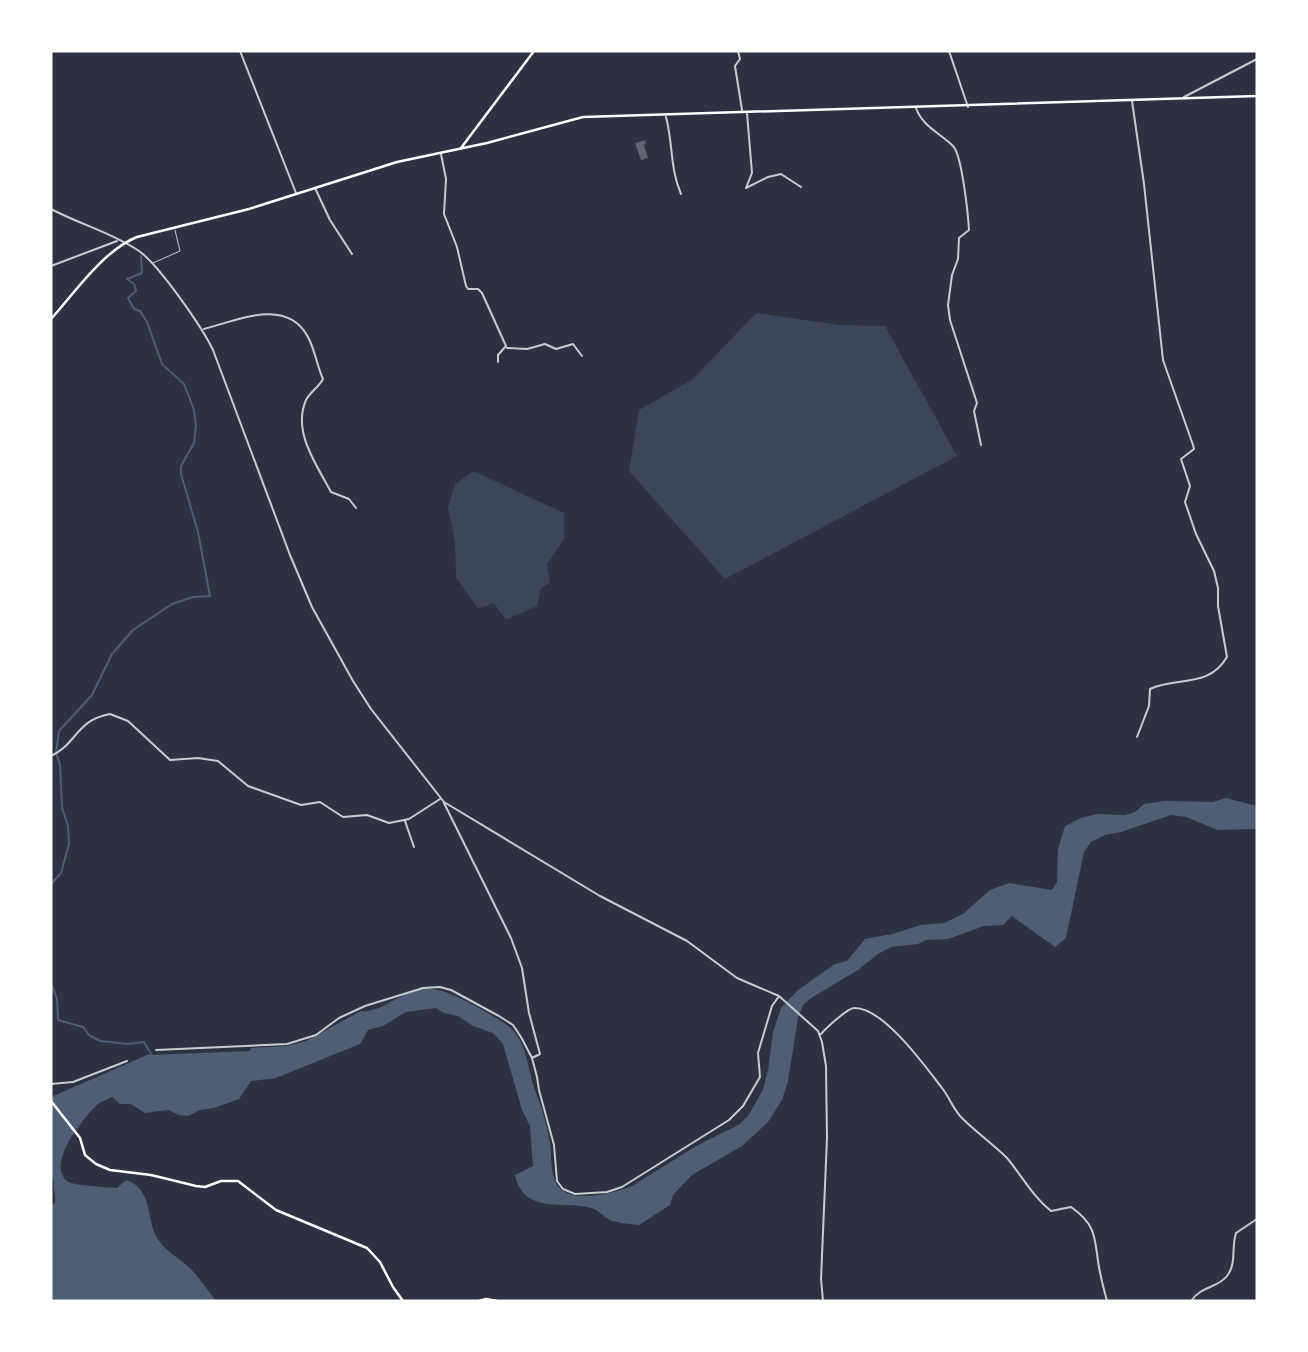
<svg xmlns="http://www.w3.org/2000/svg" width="1308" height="1352" font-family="Rubik,sans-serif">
	<rect width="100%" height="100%" fill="#2d3142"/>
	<path fill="#3c4559" d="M756,313L839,325L885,326L957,456L725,579L629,471L639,410L693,379Z
		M473,471L564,513V539L547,564L550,583L541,588L537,606L506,620L494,603L478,609L456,577L455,542L448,508L455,484Z"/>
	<path fill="#4f5d75" d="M1226,798L1257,806V829L1218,830L1186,817L1171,815L1121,832L1105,835L1091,842L1084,852L1066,938L1055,947L1012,916L1003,925L984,926L948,939L926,940L918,944L891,947L878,954L858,970L811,998L803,1005L798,1018L788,1081L782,1100L768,1122L742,1146L692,1175L673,1195L670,1205L639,1225C630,1224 620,1223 612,1221C605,1218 600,1212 594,1209C568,1199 524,1217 515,1175L533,1166L530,1126L522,1110L503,1044L493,1033L473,1026L458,1016L444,1013L436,1008L406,1012L383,1026L368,1030L360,1044L276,1078L251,1081L239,1099L214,1108L200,1110L188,1116L179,1115L168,1110L145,1113L131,1104H120L112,1097C107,1100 101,1101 97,1105C83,1118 46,1164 67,1181C73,1186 107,1187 117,1188L126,1180C152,1188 146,1216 156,1236C163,1250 181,1259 192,1270C201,1280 208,1291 216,1301H51V1205L55,1203C56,1196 53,1188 54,1180L51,1178V1097L147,1055L250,1051L251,1048L287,1046L306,1041L361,1011C374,1013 388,1003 400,997C409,993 421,988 431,989C448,989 493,1015 507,1025C527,1040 527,1066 534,1087C541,1106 547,1123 550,1143C552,1156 550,1174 557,1185C569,1205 615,1193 632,1186L696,1146L740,1124L748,1116L763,1090L768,1070L773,1032L781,1008L798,990L835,964L847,961L865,939L892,934L921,925L944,923L963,914L990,890L1009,883L1052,890L1057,882L1058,849L1065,826L1081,818L1097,814L1125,815L1135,812L1144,804L1164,801L1213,802Z"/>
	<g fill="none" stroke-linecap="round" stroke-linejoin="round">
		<path stroke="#4f5d75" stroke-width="2" d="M51,884L61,873L69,844L68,826L62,808L60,765L56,753L59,731L92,695L112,654L133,630L172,604L193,597L210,596L198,532L181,474V466L194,443L196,426L194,410L184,384L162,364L147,322L140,311L134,309L128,298L136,291L134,284L127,279L142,273L141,256
			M51,983L57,999L58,1020L83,1027L89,1035L100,1041L128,1044L144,1042L151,1054"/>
	</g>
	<path fill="#626471" d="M645,140L646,144L644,145L648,158L641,160L635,143Z"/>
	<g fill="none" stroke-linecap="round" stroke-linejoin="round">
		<path stroke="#caccd0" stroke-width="1" d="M153,263L180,251L175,230"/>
		<path stroke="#caccd0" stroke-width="2" d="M240,51L296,193
			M738,51L740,59L735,66L742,110
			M949,51L968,107
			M1184,97L1257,59
			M1132,101L1144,184L1163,360L1193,445L1194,449L1181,459L1190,486L1185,502L1196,534L1214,571L1218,588V606L1227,657C1208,689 1177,676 1150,689L1149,706L1137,737
			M916,108C923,127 940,133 953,146C962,155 968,214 969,230L959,238L958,259L952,275L948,305L950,320L977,403L974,411L981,445
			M747,113L752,173L746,188L768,177L781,174L801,187
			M666,117C673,143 670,169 681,194
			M441,154L446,179L444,214L457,247L466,286L468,289H478L482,293L506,346L498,355V362
			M315,188L330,220L352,254
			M51,209C79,224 113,233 139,251C159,265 202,327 213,350L290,555L312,607L353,681L371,709L444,802L600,896L687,941L737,978L779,996L818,1031L822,1042L826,1066L827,1138L821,1279L823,1301
			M51,266L117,241
			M204,329C238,320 287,297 308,337C315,350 317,366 323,379C319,387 310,392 306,400C292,432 317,465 331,492L349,499L356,508
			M507,348L527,349L545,344L556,349L573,344L582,356
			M51,756C77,744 76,720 110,714L128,721L170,760L198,758L218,761L248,786L301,805L320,802L343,817L367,815L389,823L409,819L440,799
			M444,803L511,938L522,968L529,1013L540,1054L532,1058
			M405,821L414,847
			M821,1034C826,1028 848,1008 854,1008C883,1007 925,1066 942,1088C950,1098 954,1111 963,1119C977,1133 993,1144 1007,1158C1022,1176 1033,1197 1051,1211L1071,1207C1098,1226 1094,1239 1099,1267C1101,1279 1104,1290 1107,1301
			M156,1050L287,1044L316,1035L339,1018L365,1006L423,988L440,987L451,990L499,1016L513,1025L521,1037L532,1058L537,1077L539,1090L554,1145L557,1181L563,1189L575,1194L607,1192L622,1187L729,1120L743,1106L760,1077L758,1053L772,1006L779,996
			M51,1084L73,1082L127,1061
			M1191,1301C1201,1286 1218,1288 1227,1276C1237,1263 1231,1248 1236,1233L1257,1219"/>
		<path stroke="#fff" stroke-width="2.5" d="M461,148L534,51
			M51,319C75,292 104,250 137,237L249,209L397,162L487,143L583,117L1257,96
			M51,1101L80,1138L85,1155L96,1164L110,1170L151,1175L196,1186L205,1187L221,1181H238L276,1210L367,1248L380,1262L393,1287L403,1301
			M479,1301L486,1299L497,1301"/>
	</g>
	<rect width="1308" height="1352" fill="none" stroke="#ffffff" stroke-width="105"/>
</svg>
